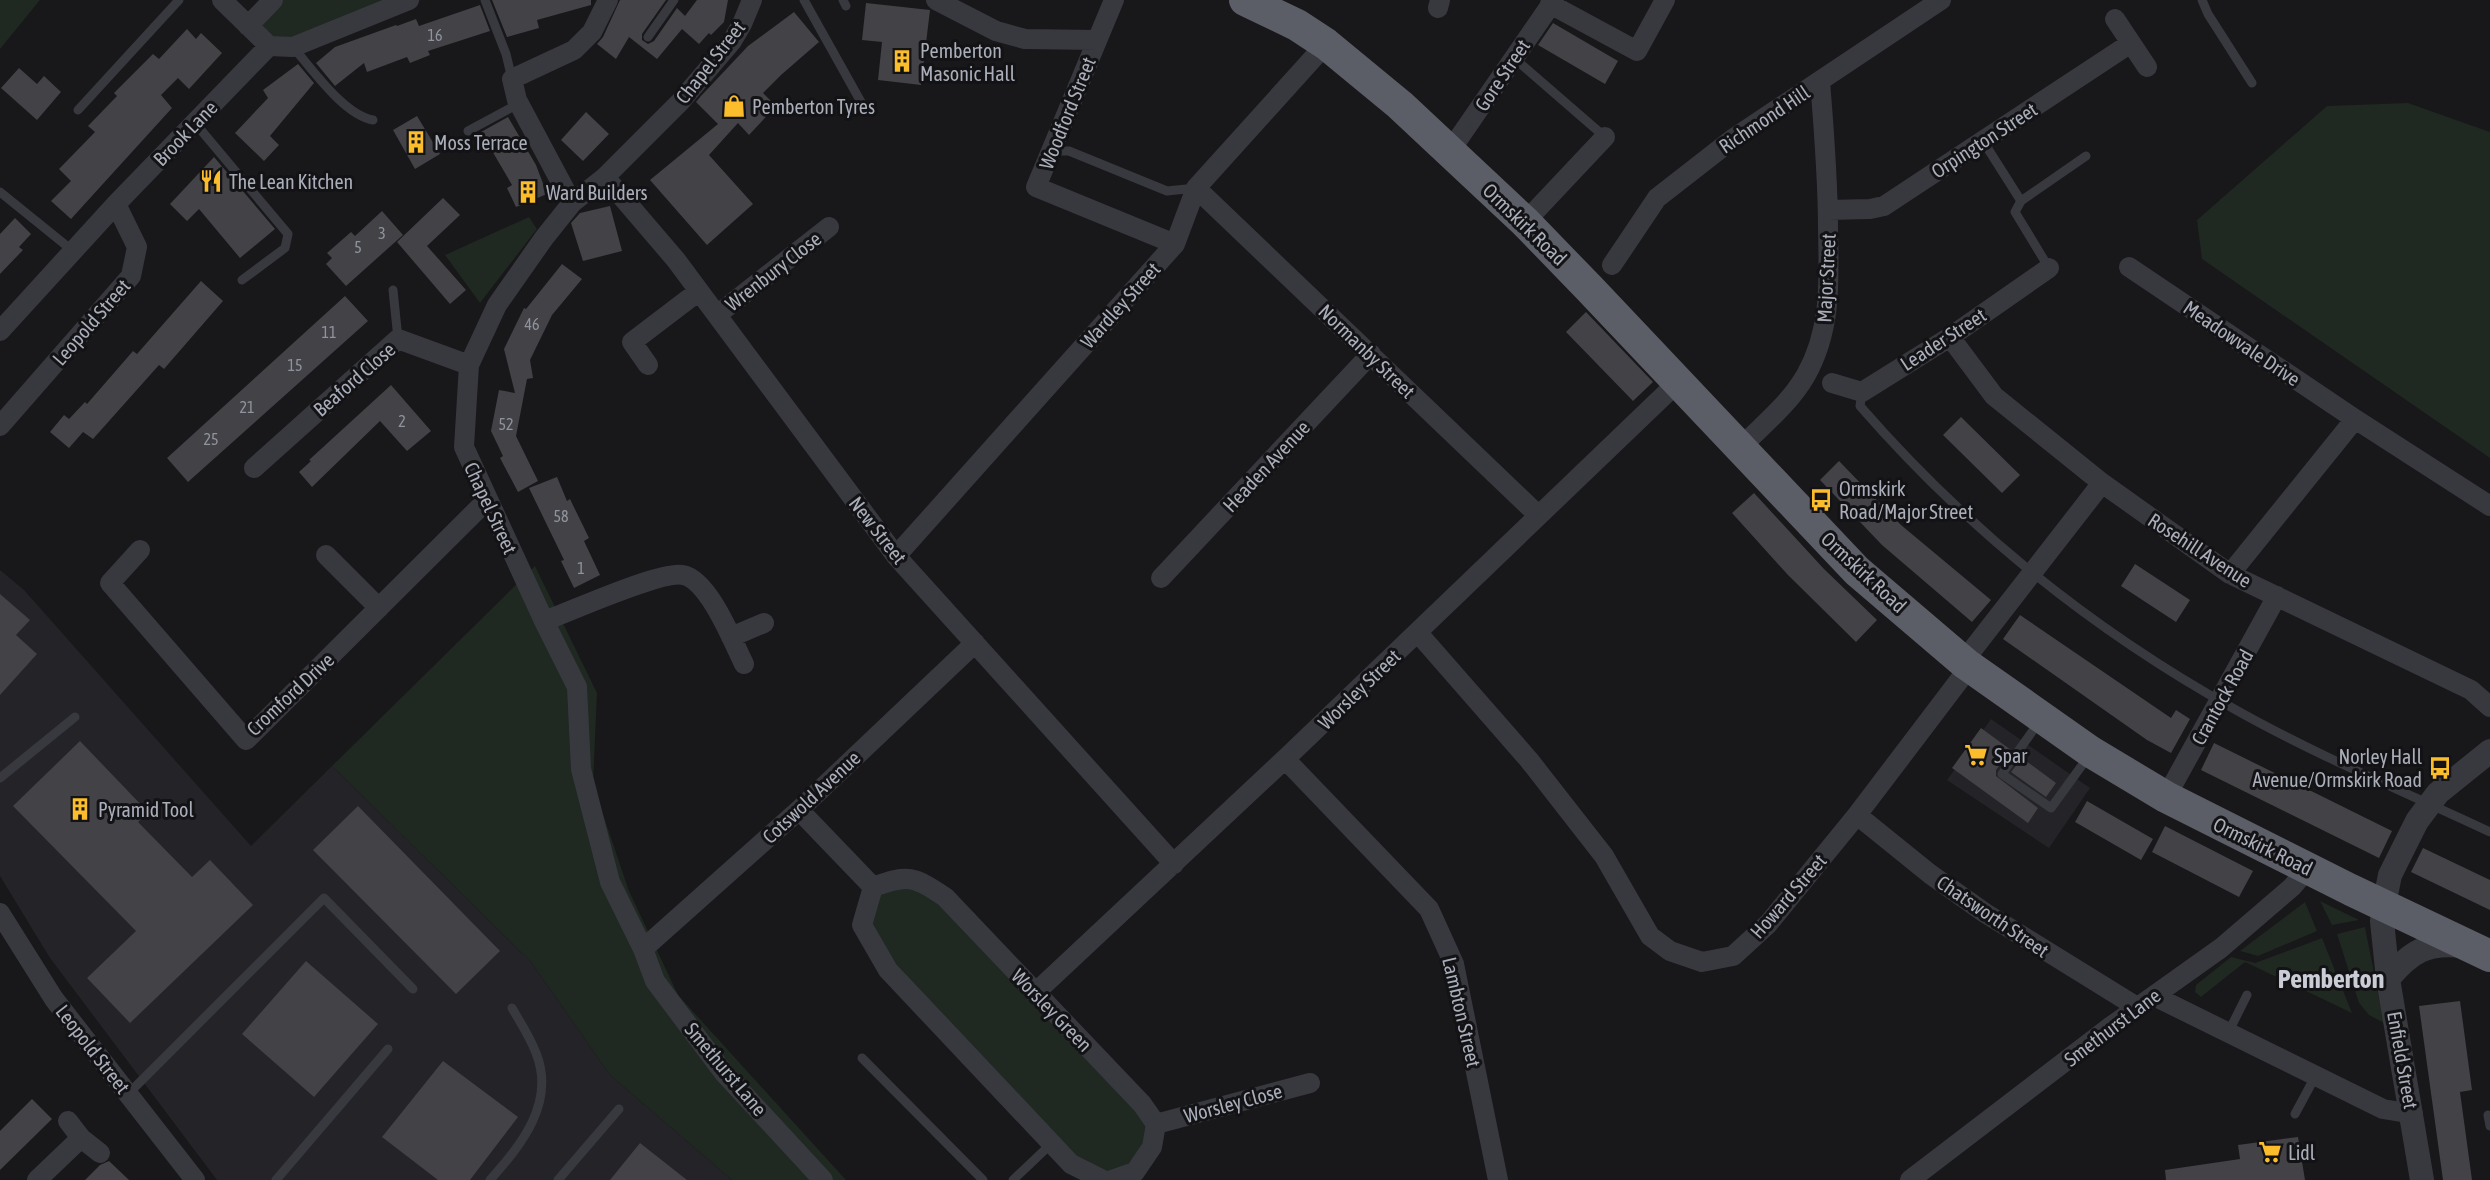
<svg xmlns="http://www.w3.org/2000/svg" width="2490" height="1180" font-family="'Asap Condensed',sans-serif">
	<rect width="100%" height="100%" fill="#18171a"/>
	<path fill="#242327" d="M0,570L24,590L251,846L332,766L531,962L610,1075L732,1180H217L50,958L0,876Z
		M1991,719L2090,788L2049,848L1947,780Z"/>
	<path fill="#1f2821" d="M0,0H40L0,49Z
		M273,0H422L269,46L248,26Z
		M2408,103L2490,132V458L2202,259L2197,220L2327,106Z
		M529,217L537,229L480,303L445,255Z
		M535,566L597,693L593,785L629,891L678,995L846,1180H732L610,1075L531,962L332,766Z
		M919,881L1156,1124L1135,1172L1103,1180L989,1080L862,925L873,887Z
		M2320,901L2359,920L2332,925Z
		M2305,902L2317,931L2258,956L2240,951Z
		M2365,927L2384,1023L2369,1015L2359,1003L2337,934Z
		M2322,938L2352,1013L2245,962L2201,997L2195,992L2196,985L2231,957L2255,963Z"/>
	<path fill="#424247" d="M492,0H591V5L537,20L539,28L507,37Z
		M620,0H666L642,34V40L648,44L654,41L677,8L685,16L697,0H728L724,22L711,35L709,33L699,44L682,29L657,59L629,37L616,59L597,44L603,37Z
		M866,3L930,10L921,85L878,80L882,42L862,40Z
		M480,5L490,31L428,51L430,55L410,63L407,57L367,72L364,63L335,86L316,63L335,47L396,25L397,26L416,19L419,26Z
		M794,12L819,42L781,75L763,93L776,106L749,135L738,123L709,155L753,204L707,245L650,180L718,124L696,102L701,96L748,46Z
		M1553,23L1618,61L1605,84L1538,45Z
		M187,29L196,39L201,33L222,53L189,89L178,78L161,95L172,108L71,219L51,201L71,181L59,169L95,132L88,126L117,96L114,93L153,54L159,59Z
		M298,64L314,83L270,136L279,145L264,161L235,133L268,98L263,90Z
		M19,68L37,84L44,76L61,92L37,120L1,88Z
		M586,112L609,134L583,161L561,140Z
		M417,116L440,154L415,169L393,130Z
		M508,117L536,165L547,194L516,207L507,188L512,185L481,132Z
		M214,157L275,229L240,258L199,209L187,221L170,204Z
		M443,198L460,215L427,246L466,290L450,304L397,242Z
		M610,206L622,251L583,261L571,223L580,213Z
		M382,211L403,235L346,286L326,264L332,258L327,253L351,232L355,236Z
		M15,218L31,234L19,247L23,250L0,274V234Z
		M562,264L582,279L552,315L530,360L533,378L527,379L516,436L538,481L518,492L500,458L503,456L491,431L499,390L515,393L504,349L524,308L526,309Z
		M201,281L223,301L164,369L159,365L93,439L83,432L69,448L50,432L64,415L69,419L85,402L87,404L133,351L137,354Z
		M345,296L368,321L188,482L167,458Z
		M1586,312L1653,382L1633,401L1566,332Z
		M391,385L431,431L407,451L380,421L312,487L299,472L311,461L309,460Z
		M1961,417L2020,475L2002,493L1943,435Z
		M1839,461L1901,525L1991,600L1972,622L1882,545L1820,480Z
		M557,477L567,501L570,499L589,538L584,541L600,575L574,588L561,561L564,560L529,488Z
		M1754,493L1824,569L1877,620L1856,642L1788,575L1732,513Z
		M2135,564L2190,600L2176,622L2121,586Z
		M0,594L30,620L16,635L37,654L0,695Z
		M2020,615L2171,718L2176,710L2190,719L2171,753L2147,740L2003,639Z
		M1981,728L2011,750L1996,770V776L2038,808L2028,823L1952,768Z
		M80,741L148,812L138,822L192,877L210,860L253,905L130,1023L87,978L136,931L13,806Z
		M2214,743L2392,831L2379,858L2201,770Z
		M2022,758L2056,783L2046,797L2011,772Z
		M2087,801L2153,839L2141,860L2075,822Z
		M358,806L500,951L456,994L313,850Z
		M2165,826L2253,871L2239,897L2152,852Z
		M2423,848L2490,880V910L2411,872Z
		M306,961L378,1024L314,1097L242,1034Z
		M2460,1001L2472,1090L2460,1092L2472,1180H2443L2419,1006Z
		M443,1061L518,1117L470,1180H438L382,1137Z
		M32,1099L52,1119L0,1170V1131Z
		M2298,1137L2305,1180H2166L2165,1170L2240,1159L2238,1145Z
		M640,1143L687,1180H610Z
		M109,1161L129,1180H85L100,1165Z"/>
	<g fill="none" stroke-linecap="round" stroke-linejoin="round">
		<path stroke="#38393f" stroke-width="9" d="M485,0L506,54L512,79
			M804,0L861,102
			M843,0L846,6
			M2202,0L2208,14L2252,83
			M648,37L674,0
			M293,47C312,69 344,115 373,120
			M1514,58L1605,137
			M78,110L179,0
			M195,123L288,234L285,248L242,280
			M468,131L518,104
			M1983,141L2021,201
			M1051,151H1069L1167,191L1196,188
			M0,192L73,251
			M2049,268L2015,212L2021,201L2086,156
			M393,290L398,339
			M1862,392L1860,406C1967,529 2094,631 2236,710C2318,756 2405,792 2490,832
			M2039,722L2002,774L2051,808L2088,757
			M0,778L75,717
			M2228,1033L2247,995
			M862,1058L983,1180
			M128,1094L324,898L413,989
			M2295,1114L2316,1075
			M2488,1115L2490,1126
			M276,1180L388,1049
			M490,1180C521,1145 556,1103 536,1053C530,1037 520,1022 512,1008
			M558,1180L619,1109
			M1013,1180L1051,1144"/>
		<path stroke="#38393f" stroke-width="20" d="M222,0L269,46
			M752,0L742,24L732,41L680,102L605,177L572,203L544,238L497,305L469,365L464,447L544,621L577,687L581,769L610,882L643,949L655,981L724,1073L823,1180
			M936,0L996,31L1025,39L1097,40
			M1114,0L1036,187L1175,244
			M1550,4L1637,51L1665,0
			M1438,8L1440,0
			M2115,19L2147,67
			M248,26L273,0
			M1450,151L1554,0
			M605,177L676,260L896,556L1174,864
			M1196,188L1538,515
			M572,203L517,100L512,79L574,50L592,32L608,0
			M1828,210L1870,209L1884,206L2131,43
			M1525,222L1605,137
			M1612,265L1657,198L1734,138L1941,0
			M2129,267L2355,419L2490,506
			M717,315L829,227
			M0,331L116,204L269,46L293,47L409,0
			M1950,337L1994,396L2102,483L2230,574L2471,690L2490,707
			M648,365L632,342L699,291
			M1832,383L1862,392L1950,337L2049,268
			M0,426L131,276L137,247L116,204
			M1741,447C1764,424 1790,403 1806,375C1832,329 1829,279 1828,228C1828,179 1824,130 1820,81
			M254,468L398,339L469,365
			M140,550L110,583L246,740L487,500
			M326,555L379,608
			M896,556L1175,244L1196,188L1326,44
			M2230,574L2355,419
			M1161,578L1371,354
			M544,621C570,612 661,570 683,575C709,580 733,642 744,664
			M1418,633L1529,760L1604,856L1650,936L1670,951L1702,962L1733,956L1768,924L1857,815L1961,678L1973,649L2102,483
			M731,637L764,623
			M1285,759L1429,909L1454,964L1498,1180
			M2166,797L2277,596
			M799,810L873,887
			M1857,815L1930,874L1985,913L2137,1007
			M873,887C909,874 913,876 945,897L1142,1104L1156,1124L1152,1147L1135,1172L1112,1180
			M873,887L862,925L888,970L1071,1164L1103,1180
			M0,913L54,999L195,1180
			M643,949L799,810L975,643
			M1035,993L1285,759L1679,381
			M2154,996L2383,1109L2413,1114
			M68,1121L81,1138L100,1153
			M1156,1124L1310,1083
			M37,1180L81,1138
			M1910,1180L2110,1027L2221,948L2292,887L2298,880L2304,866"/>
		<path stroke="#38393f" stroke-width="24" d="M2388,979C2411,951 2427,942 2463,946
			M2422,1180L2388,979L2382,921L2384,905L2390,875L2417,821L2438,793L2490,751"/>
		<path stroke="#5c5e67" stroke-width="32" d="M1245,0L1297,25L1326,44L1400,105L1525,222L1589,288L1857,571L1966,664L2091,752L2166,797L2351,890L2490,956"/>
	</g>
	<defs>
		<g id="building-bare" transform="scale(1.8)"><path d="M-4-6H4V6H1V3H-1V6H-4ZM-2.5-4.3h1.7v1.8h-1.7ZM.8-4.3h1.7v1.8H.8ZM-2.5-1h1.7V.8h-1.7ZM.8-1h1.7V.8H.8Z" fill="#fcbd2d" stroke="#131215" stroke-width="2.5" paint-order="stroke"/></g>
		<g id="shop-bare" transform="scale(1.8)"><path d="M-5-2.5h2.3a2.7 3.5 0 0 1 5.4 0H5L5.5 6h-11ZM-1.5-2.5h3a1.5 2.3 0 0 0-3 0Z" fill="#fcbd2d" stroke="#131215" stroke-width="2.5" paint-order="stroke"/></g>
		<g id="restaurant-bare" transform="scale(1.8)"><path d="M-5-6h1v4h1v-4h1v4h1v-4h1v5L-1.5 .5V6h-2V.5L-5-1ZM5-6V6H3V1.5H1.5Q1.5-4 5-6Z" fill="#fcbd2d" stroke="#131215" stroke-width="2.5" paint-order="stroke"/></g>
		<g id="bus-bare" transform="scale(1.8)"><path d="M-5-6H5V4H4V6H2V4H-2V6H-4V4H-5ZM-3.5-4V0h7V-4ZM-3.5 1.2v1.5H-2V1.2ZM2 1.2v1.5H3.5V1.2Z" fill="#fcbd2d" stroke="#131215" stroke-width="2.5" paint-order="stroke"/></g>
		<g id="supermarket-bare" transform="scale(1.8)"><path d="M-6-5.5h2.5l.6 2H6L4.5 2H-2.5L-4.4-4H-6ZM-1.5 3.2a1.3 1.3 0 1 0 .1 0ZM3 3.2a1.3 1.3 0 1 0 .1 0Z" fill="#fcbd2d" stroke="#131215" stroke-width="2.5" paint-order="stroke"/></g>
	</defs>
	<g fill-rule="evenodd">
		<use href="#building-bare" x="902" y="61"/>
		<use href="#shop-bare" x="734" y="106"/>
		<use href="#building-bare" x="416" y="142"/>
		<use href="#restaurant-bare" x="211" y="181"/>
		<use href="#building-bare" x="528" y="192"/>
		<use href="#bus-bare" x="1821" y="500"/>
		<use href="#supermarket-bare" x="1976" y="755"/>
		<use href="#bus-bare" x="2440" y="768"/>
		<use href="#building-bare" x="80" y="809"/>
		<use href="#supermarket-bare" x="2270" y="1152"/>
	</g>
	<g text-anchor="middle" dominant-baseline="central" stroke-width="6" stroke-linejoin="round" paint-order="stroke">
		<g font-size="16" fill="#8f939d">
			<text x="435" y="35">16</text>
			<text x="382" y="233">3</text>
			<text x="358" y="247">5</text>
			<text x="532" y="324">46</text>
			<text x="329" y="332">11</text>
			<text x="295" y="365">15</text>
			<text x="247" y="407">21</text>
			<text x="402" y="421">2</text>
			<text x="506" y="424">52</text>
			<text x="211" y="439">25</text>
			<text x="561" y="516">58</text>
			<text x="581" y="568">1</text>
		</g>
		<g font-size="20" fill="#a9aeba" stroke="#131215" text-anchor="start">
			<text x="920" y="50">Pemberton<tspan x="920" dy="23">Masonic Hall</tspan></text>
			<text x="752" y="106">Pemberton Tyres</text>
			<text x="434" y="142">Moss Terrace</text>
			<text x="229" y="181">The Lean Kitchen</text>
			<text x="546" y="192">Ward Builders</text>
			<text x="1839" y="488">Ormskirk<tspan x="1839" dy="23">Road/Major Street</tspan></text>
			<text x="1994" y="755">Spar</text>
			<text x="2422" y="756" text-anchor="end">Norley Hall<tspan x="2422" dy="23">Avenue/Ormskirk Road</tspan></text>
			<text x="98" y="809">Pyramid Tool</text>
			<text x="2288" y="1152">Lidl</text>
		</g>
		<g font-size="20" fill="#a9aeba" stroke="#131215">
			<text transform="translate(710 62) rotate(-52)">Chapel Street</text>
			<text transform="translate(1502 75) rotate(-56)">Gore Street</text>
			<text transform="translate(1067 113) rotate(-68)">Woodford Street</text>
			<text transform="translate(1764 119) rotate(-34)">Richmond Hill</text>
			<text transform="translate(185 133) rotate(-46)">Brook Lane</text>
			<text transform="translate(1984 140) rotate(-33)">Orpington Street</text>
			<text transform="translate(1525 224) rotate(44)">Ormskirk Road</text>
			<text transform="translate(773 271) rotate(-38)">Wrenbury Close</text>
			<text transform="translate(1826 278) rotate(-87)">Major Street</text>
			<text transform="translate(1120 305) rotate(-48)">Wardley Street</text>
			<text transform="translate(91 322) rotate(-49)">Leopold Street</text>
			<text transform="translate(1943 339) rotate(-33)">Leader Street</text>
			<text transform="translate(2242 343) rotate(34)">Meadowvale Drive</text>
			<text transform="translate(1367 351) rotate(44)">Normanby Street</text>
			<text transform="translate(354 379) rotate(-41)">Beaford Close</text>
			<text transform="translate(1266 466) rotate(-47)">Headen Avenue</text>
			<text transform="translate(491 508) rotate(65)">Chapel Street</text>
			<text transform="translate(878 530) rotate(52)">New Street</text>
			<text transform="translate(2200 550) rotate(33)">Rosehill Avenue</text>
			<text transform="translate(1864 572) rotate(43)">Ormskirk Road</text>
			<text transform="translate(1359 689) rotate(-44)">Worsley Street</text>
			<text transform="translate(290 694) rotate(-43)">Cromford Drive</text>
			<text transform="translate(2222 697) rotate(-61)">Crantock Road</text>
			<text transform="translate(811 797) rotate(-43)">Cotswold Avenue</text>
			<text transform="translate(2263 846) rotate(26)">Ormskirk Road</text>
			<text transform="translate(1788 896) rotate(-49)">Howard Street</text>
			<text transform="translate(1993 916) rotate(34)">Chatsworth Street</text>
			<text transform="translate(1052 1010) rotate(46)">Worsley Green</text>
			<text transform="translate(1462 1012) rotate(77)">Lambton Street</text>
			<text transform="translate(2112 1027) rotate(-37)">Smethurst Lane</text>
			<text transform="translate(93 1049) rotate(52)">Leopold Street</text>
			<text transform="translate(2403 1060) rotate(80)">Enfield Street</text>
			<text transform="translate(726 1069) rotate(50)">Smethurst Lane</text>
			<text transform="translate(1233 1103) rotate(-15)">Worsley Close</text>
		</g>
		<g font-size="26" font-weight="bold" fill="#cacdd6" stroke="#131215">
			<text x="2331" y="979">Pemberton</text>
		</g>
	</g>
</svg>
